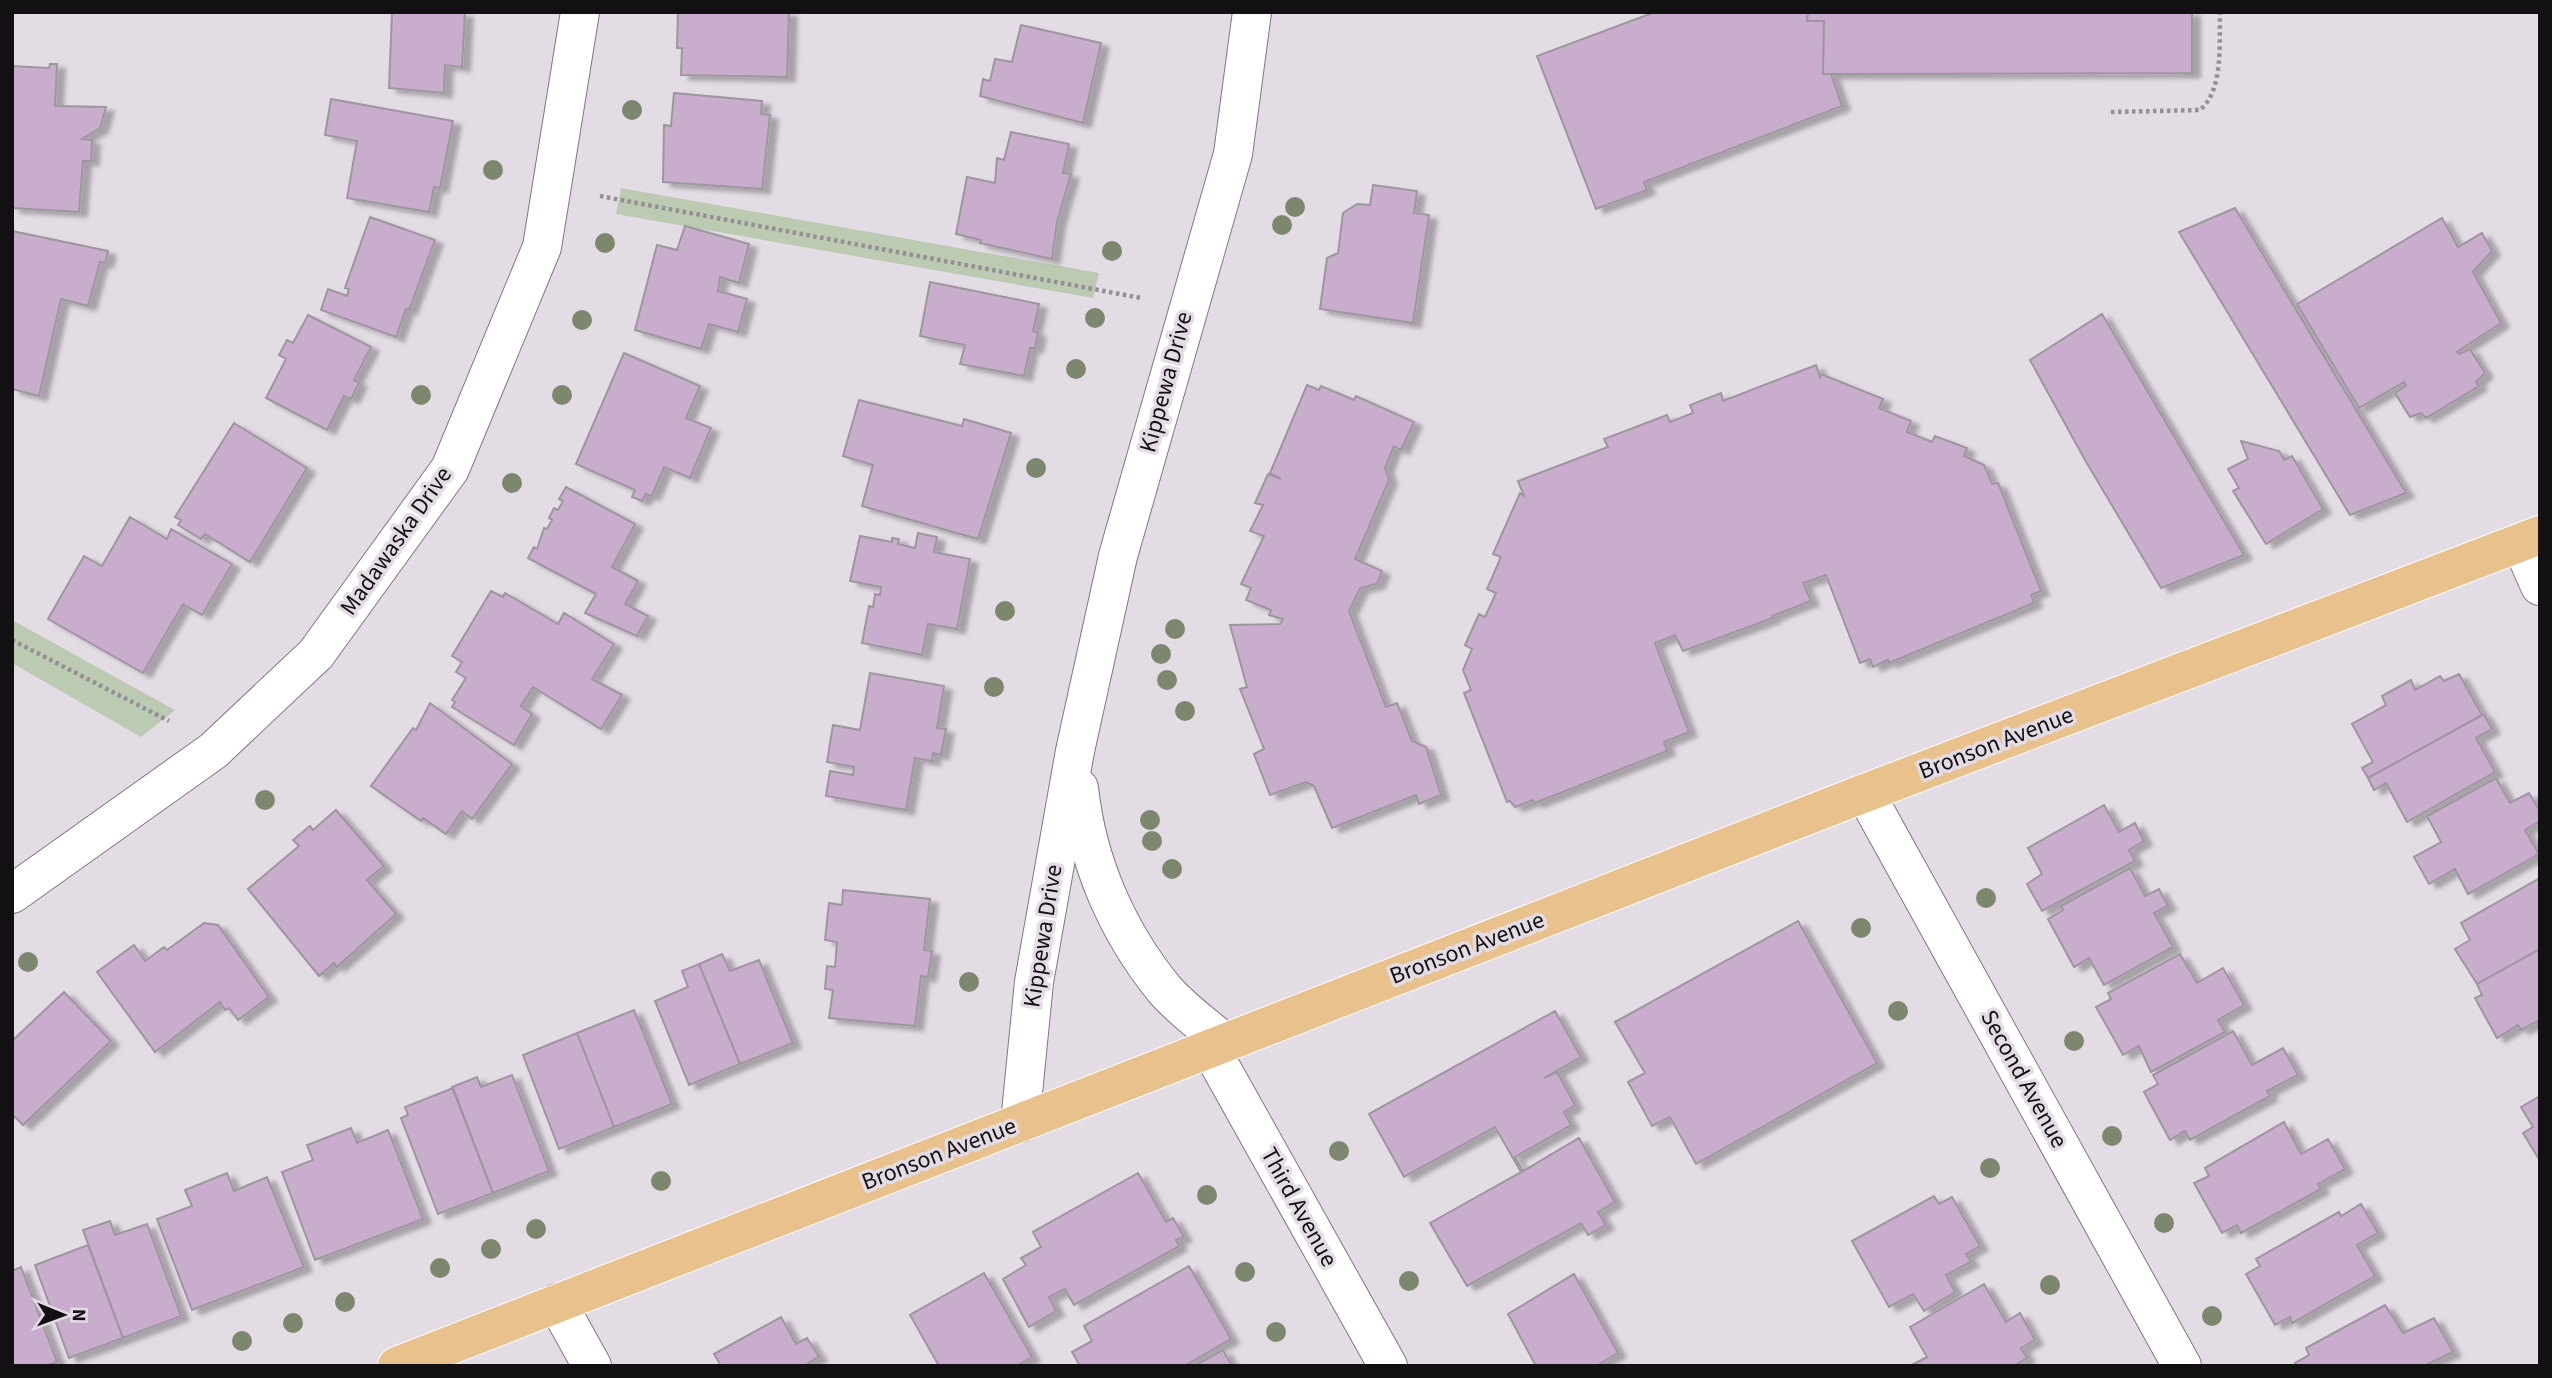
<svg xmlns="http://www.w3.org/2000/svg" width="2552" height="1378" font-family="'Source Sans 3',sans-serif">
	<defs>
		<filter id="shadow"><feDropShadow dx="8" dy="4.5" stdDeviation="2" flood-color="#0004"/></filter>
	</defs>
	<rect width="100%" height="100%" fill="#e4dce5"/>
	<path fill="#bccab1" d="M621,188L1099,273L1093,298L616,214Z
		M12,620L175,710L141,737L12,663Z"/>
	<path fill="#c9adcd" stroke="#9d969e" stroke-width="2" filter="url(#shadow)" d="M392,12L465,13L462,67L445,65L444,93L389,88Z
		M678,12H789L787,77L681,75L682,48H677Z
		M1655,12H1808L1807,21H1824L1823,74H1831L1842,106L1644,182L1647,190L1596,209L1537,56Z
		M1808,12H2192V73L1823,74L1824,21H1807Z
		M1021,25L1101,43L1083,123L980,96L983,79L990,81L995,59L1012,62Z
		M50,64H57L55,106L106,107L100,128L82,139L92,140L91,161H83L79,212L12,208V66L49,68Z
		M674,93L762,101L761,114L770,115L762,189L663,182L664,125L671,126Z
		M331,99L453,121L440,188L434,187L429,212L347,198L357,141L325,135Z
		M1011,132L1069,144L1063,173L1071,174L1057,222L1052,259L980,243L981,240L956,234L967,177L995,183L997,158L1004,160Z
		M1373,185L1417,191L1414,213L1429,215L1413,323L1320,309L1327,258L1338,253L1343,213L1357,204L1370,205Z
		M2235,208L2406,493L2350,515L2179,232Z
		M370,217L435,240L409,310L406,309L396,337L321,310L328,289L347,296L349,289L345,288Z
		M2442,218L2458,247L2482,233L2492,251L2473,272L2501,323L2457,352L2459,354L2470,349L2485,373L2476,382L2479,386L2426,418L2421,413L2410,417L2395,393L2406,386L2404,382L2359,408L2297,304Z
		M685,226L749,244L739,283L720,277L718,291L747,299L738,332L709,324L701,349L635,330L657,245L677,250Z
		M12,231L108,251L105,263L100,262L88,306L61,299L39,396L12,389Z
		M930,282L1039,304L1033,331L1038,333L1035,348H1030L1024,376L960,364L965,345L920,336Z
		M2102,314L2244,555L2161,588L2085,460L2030,360Z
		M308,315L371,347L354,380L359,383L351,399L344,396L327,430L266,398L286,359L279,355L287,340L293,343Z
		M624,353L700,386L686,418L711,428L690,478L664,467L652,496L646,494L642,501L632,497L635,490L576,464Z
		M1816,365L1820,377L1821,374L1883,399L1879,408L1911,421L1907,432L1932,442L1935,436L1967,448L1964,456L1984,465L1992,484L1998,483L2041,591L2031,595L2034,603L1889,663L1888,660L1873,667L1870,659L1860,663L1826,575L1803,583L1811,601L1772,616L1773,618L1683,651L1675,635L1655,643L1689,732L1664,742L1667,751L1535,803L1533,800L1515,807L1510,801L1507,802L1464,693L1471,690L1463,670L1472,649L1465,645L1479,614L1485,617L1496,593L1487,589L1501,557L1493,554L1520,493L1524,496L1518,481L1608,447L1604,439L1667,415L1670,422L1693,413L1690,405L1721,393L1723,401Z
		M1307,385L1319,390L1321,386L1354,400L1356,396L1414,422L1401,450L1394,446L1385,468L1389,480L1355,559L1382,571L1377,584L1360,588L1349,611L1386,707L1397,703L1412,741L1426,747L1441,795L1419,804L1416,795L1332,828L1314,786L1306,782L1270,795L1254,754L1264,749L1240,689L1247,687L1230,625L1280,624L1283,619L1269,615L1271,610L1246,600L1251,588L1241,584L1264,536L1250,531L1263,505L1255,503L1268,474L1281,479L1270,473Z
		M859,400L962,426L964,419L1011,433L978,539L862,506L873,465L843,456Z
		M234,423L307,468L250,562L205,534L201,539L178,525L181,520L175,517Z
		M2241,441L2279,451L2284,460L2292,456L2323,509L2266,544L2233,491L2239,488L2228,469L2248,459Z
		M566,487L635,524L612,567L638,581L625,604L648,616L637,636L585,613L596,594L528,558L534,547L537,549L544,528L547,529L552,520L549,518L554,508L558,510L563,501L559,499Z
		M130,517L167,539L171,529L232,564L202,615L183,604L143,673L48,619L84,556L102,566Z
		M918,533L937,537L934,552L970,559L957,629L928,624L922,655L862,643L869,606L873,607L875,594L880,595L881,587L850,581L860,536L892,542V538L899,539L898,544L915,548Z
		M491,591L503,597L505,593L558,624L564,613L614,644L592,679L622,695L601,729L533,687L521,706L532,714L514,745L452,707L455,702L452,700L466,678L456,672L462,662L452,656Z
		M870,673L944,686L937,728L946,729L941,755L933,753L932,761L915,758L906,810L826,796L830,771L853,775L854,767L827,762L833,725L860,730Z
		M2459,674L2482,715L2368,778L2362,768L2373,762L2352,724L2386,705L2382,696L2411,680L2415,690L2440,676L2444,681Z
		M430,703L512,764L472,819L462,811L446,834L423,818L421,821L371,786L413,728L416,730Z
		M2484,714L2492,729L2476,738L2495,772L2407,822L2386,783L2374,790L2368,778Z
		M2496,778L2510,803L2529,793L2540,811V821L2525,830L2539,854L2468,894L2455,869L2429,884L2414,857L2441,842L2427,816Z
		M2104,805L2119,832L2135,823L2144,841L2129,850L2135,861L2042,911L2027,884L2042,874L2028,848Z
		M336,810L384,866L367,880L396,914L337,967L334,963L319,976L248,889L299,846L293,840L310,826L313,830Z
		M2130,868L2145,896L2159,889L2168,906L2154,913L2173,947L2104,985L2089,958L2074,967L2048,919L2063,910L2061,906Z
		M2540,878V949L2477,984L2455,949L2470,940L2461,923Z
		M843,890L930,899L924,950L932,951L928,977L921,976L915,1026L829,1018L833,990L825,989L827,966L835,967L837,942L825,940L829,903L842,905Z
		M1798,921L1877,1063L1696,1164L1670,1117L1652,1126L1628,1082L1645,1073L1615,1022Z
		M204,923L218,925L269,997L238,1020L229,1008L225,1010L220,1002L155,1052L97,972L134,945L145,961L164,947L167,950Z
		M2540,949V1020L2521,1030L2518,1025L2497,1038L2475,998L2482,995L2477,984Z
		M722,954L730,971L759,960L793,1043L740,1064L699,964Z
		M2180,954L2197,983L2223,968L2244,1005L2218,1020L2225,1032L2151,1072L2139,1046L2123,1055L2096,1007L2111,999L2108,993Z
		M699,964L740,1064L689,1085L655,1001L688,987L682,971Z
		M64,992L111,1041L23,1125L12,1114V1041Z
		M634,1010L672,1104L614,1127L577,1033Z
		M1555,1011L1581,1057L1544,1078L1557,1072L1575,1105L1564,1112L1571,1125L1515,1157L1523,1171L1579,1138L1615,1202L1598,1212L1606,1225L1588,1235L1581,1223L1467,1286L1430,1223L1521,1172L1495,1127L1404,1177L1369,1114Z
		M2233,1031L2252,1065L2283,1048L2298,1075L2267,1091L2270,1096L2190,1140L2185,1131L2170,1140L2144,1092L2158,1084L2153,1075Z
		M577,1033L614,1127L559,1149L523,1055Z
		M512,1075L549,1171L493,1193L452,1087L477,1077L481,1087Z
		M453,1088L493,1193L438,1214L401,1118L408,1115L405,1107Z
		M2540,1096V1161L2523,1133L2533,1127L2521,1107Z
		M2284,1122L2301,1154L2328,1139L2345,1169L2318,1184L2321,1189L2241,1233L2237,1225L2222,1233L2194,1183L2209,1176L2205,1168Z
		M351,1128L357,1143L388,1130L423,1219L315,1260L282,1172L313,1160L307,1145Z
		M227,1173L234,1191L267,1177L304,1267L192,1310L157,1219L192,1206L185,1190Z
		M1138,1173L1166,1222L1173,1218L1184,1237L1176,1240L1179,1246L1074,1305L1065,1289L1049,1297L1056,1311L1029,1327L1003,1279L1026,1265L1021,1258L1041,1247L1033,1232Z
		M1934,1196L1939,1204L1952,1197L1980,1246L1966,1254L1971,1262L1946,1275L1955,1292L1924,1311L1913,1294L1889,1307L1852,1241Z
		M2361,1204L2378,1233L2357,1245L2375,1276L2292,1323L2290,1317L2275,1325L2246,1274L2260,1266L2256,1259L2339,1212L2341,1216Z
		M110,1221L115,1235L147,1224L181,1316L123,1338L83,1230Z
		M88,1245L123,1338L69,1358L35,1265Z
		M1189,1266L1231,1339L1184,1366H1080L1072,1352L1092,1341L1084,1326Z
		M21,1267L57,1362L45,1366H12V1271Z
		M984,1273L1032,1357L1017,1366H939L910,1315Z
		M1574,1274L1618,1353L1596,1366H1536L1508,1314Z
		M1984,1284L2006,1322L2020,1313L2035,1340L2021,1348L2027,1358L2014,1366H1910L1927,1357L1910,1327Z
		M2385,1305L2403,1333L2434,1318L2453,1352L2424,1366H2296L2295,1363L2309,1355L2306,1348Z
		M781,1317L796,1344L807,1338L819,1357L808,1363L810,1366H721L714,1354Z
		M1223,1350L1232,1366H1194Z"/>
	<g fill="none" stroke-linecap="round" stroke-linejoin="round">
		<g stroke="#7f7880" stroke-width="40">
			<path id="street" d="M2521,543L2540,586
				M1079,788C1087,862 1117,931 1164,989C1181,1009 1205,1026 1225,1043
				M1865,793L2182,1366
				M12,894L213,751L316,654L450,469L542,247L580,12
				M1210,1048L1388,1366
				M1020,1123L1034,982L1075,751L1118,556L1233,154L1252,12
				M557,1303L592,1366"/>
		</g>
		<g stroke="#fff" stroke-width="40">
			<path id="primary" d="M397,1366L1865,793L2540,535"/>
		</g>
		<path stroke="#958f95" stroke-width="4.5" stroke-dasharray="3.5 3.5" stroke-linecap="butt" d="M2111,112L2200,110C2224,90 2219,41 2220,12
			M600,196L1141,298
			M12,640L169,721"/>
		<use href="#street" stroke="#fff" stroke-width="38"/>
		<use href="#primary" stroke="#e8c18d" stroke-width="38"/>
	</g>
	<g fill="#7d876d">
		<circle cx="632" cy="110" r="10"/>
		<circle cx="493" cy="170" r="10"/>
		<circle cx="1295" cy="207" r="10"/>
		<circle cx="1282" cy="225" r="10"/>
		<circle cx="605" cy="243" r="10"/>
		<circle cx="1112" cy="251" r="10"/>
		<circle cx="1095" cy="318" r="10"/>
		<circle cx="582" cy="320" r="10"/>
		<circle cx="1076" cy="369" r="10"/>
		<circle cx="421" cy="395" r="10"/>
		<circle cx="562" cy="395" r="10"/>
		<circle cx="1036" cy="468" r="10"/>
		<circle cx="512" cy="483" r="10"/>
		<circle cx="1005" cy="611" r="10"/>
		<circle cx="1175" cy="629" r="10"/>
		<circle cx="1161" cy="654" r="10"/>
		<circle cx="1167" cy="680" r="10"/>
		<circle cx="994" cy="687" r="10"/>
		<circle cx="1185" cy="711" r="10"/>
		<circle cx="265" cy="800" r="10"/>
		<circle cx="1150" cy="820" r="10"/>
		<circle cx="1152" cy="841" r="10"/>
		<circle cx="1172" cy="869" r="10"/>
		<circle cx="1986" cy="898" r="10"/>
		<circle cx="1861" cy="928" r="10"/>
		<circle cx="28" cy="962" r="10"/>
		<circle cx="969" cy="982" r="10"/>
		<circle cx="1898" cy="1011" r="10"/>
		<circle cx="2074" cy="1041" r="10"/>
		<circle cx="2112" cy="1136" r="10"/>
		<circle cx="1339" cy="1151" r="10"/>
		<circle cx="1990" cy="1168" r="10"/>
		<circle cx="661" cy="1181" r="10"/>
		<circle cx="1207" cy="1195" r="10"/>
		<circle cx="2164" cy="1223" r="10"/>
		<circle cx="536" cy="1229" r="10"/>
		<circle cx="491" cy="1249" r="10"/>
		<circle cx="440" cy="1268" r="10"/>
		<circle cx="1245" cy="1272" r="10"/>
		<circle cx="1409" cy="1281" r="10"/>
		<circle cx="2050" cy="1285" r="10"/>
		<circle cx="345" cy="1302" r="10"/>
		<circle cx="2212" cy="1316" r="10"/>
		<circle cx="293" cy="1323" r="10"/>
		<circle cx="1276" cy="1332" r="10"/>
		<circle cx="242" cy="1341" r="10"/>
	</g>
	<g text-anchor="middle" dominant-baseline="central" stroke-width="7" stroke-linejoin="round" paint-order="stroke">
		<g font-size="24" fill="#131013" stroke="#e4dce5">
			<text transform="translate(1166 382) rotate(-75)">Kippewa Drive</text>
			<text transform="translate(396 541) rotate(-55)">Madawaska Drive</text>
			<text transform="translate(1996 743) rotate(-21)">Bronson Avenue</text>
			<text transform="translate(1043 936) rotate(-81)">Kippewa Drive</text>
			<text transform="translate(1467 948) rotate(-21)">Bronson Avenue</text>
			<text transform="translate(2024 1079) rotate(61)">Second Avenue</text>
			<text transform="translate(939 1154) rotate(-21)">Bronson Avenue</text>
			<text transform="translate(1299 1207) rotate(61)">Third Avenue</text>
		</g>
	</g>
	<rect width="2552" height="1378" fill="none" stroke="#131013" stroke-width="28"/>
	<g transform="translate(63 1315) rotate(91)" stroke="#e4dce5" stroke-width="5" paint-order="stroke">
	<path d="M0-5L12 26L0 18L-12 26Z" fill="#131013"/>
	<text y="-10" font-size="19" font-weight="bold" text-anchor="middle" fill="#131013">N</text>
	</g>
</svg>
